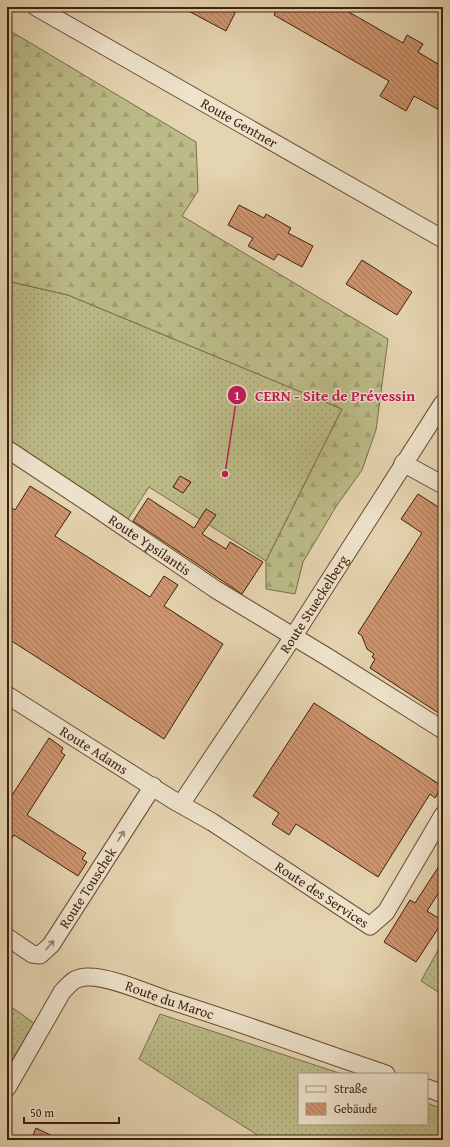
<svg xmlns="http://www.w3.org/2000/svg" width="450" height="1147" font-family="'Gentium Book Plus',serif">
	<defs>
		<pattern id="grass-dots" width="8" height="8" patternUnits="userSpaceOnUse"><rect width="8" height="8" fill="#bbbb87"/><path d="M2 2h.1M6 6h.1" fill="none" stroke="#a2a073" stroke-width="1.8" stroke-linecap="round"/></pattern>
		<pattern id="forest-firs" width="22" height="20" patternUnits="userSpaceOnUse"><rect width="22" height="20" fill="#bbbb87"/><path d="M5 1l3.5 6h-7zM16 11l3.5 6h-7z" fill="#a2a073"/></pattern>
		<pattern id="building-back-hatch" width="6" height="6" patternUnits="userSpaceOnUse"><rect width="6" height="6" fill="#cf946d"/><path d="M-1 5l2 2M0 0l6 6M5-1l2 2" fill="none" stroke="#a97858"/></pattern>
	</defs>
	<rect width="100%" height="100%" fill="#e5d4b0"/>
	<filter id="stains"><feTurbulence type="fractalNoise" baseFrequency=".005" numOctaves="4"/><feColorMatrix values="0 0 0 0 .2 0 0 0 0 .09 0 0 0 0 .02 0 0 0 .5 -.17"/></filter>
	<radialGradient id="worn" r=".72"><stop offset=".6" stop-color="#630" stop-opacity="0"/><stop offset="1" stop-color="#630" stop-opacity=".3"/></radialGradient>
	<path fill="url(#grass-dots)" stroke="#7c6c4a" d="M7,281L68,295L342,409L266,561L149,487L128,519L7,442Z
		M443,941V995L421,981Z
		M7,1004L34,1023L7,1069Z
		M160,1014L342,1074H299V1124H427V1103L443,1109V1135L424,1140H265L139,1059Z"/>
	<path fill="url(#forest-firs)" stroke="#7c6c4a" d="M7,29L196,142L198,191L182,216L388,339L376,430L362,470L337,505L303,562L295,594L266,589V561L342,409L68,295L7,281Z"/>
	<path fill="url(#building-back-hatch)" stroke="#3e1e0c" d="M181,7H225L235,13L226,31Z
		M278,7H340L403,43L407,35L423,44L418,52L443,67V112L414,96L406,111L380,96L389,81L274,15Z
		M239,205L264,218L266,214L291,228L288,233L313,246L302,267L278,254L274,260L248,246L253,238L228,225Z
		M362,260L412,292L397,315L346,284Z
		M180,476L191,482L183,493L173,487Z
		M30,486L71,512L55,536L150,597L164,576L178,585L164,606L223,644L164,739L7,638V505L15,510Z
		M418,494L443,510V543L439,549L443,552V716L370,668L375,659L372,657L374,654L367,649L362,636L358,633L422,533L401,519Z
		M148,498L194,528L206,509L216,515L202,534L226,549L230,542L263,562L242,594L133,521Z
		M314,703L442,786L435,798L430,794L378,877L296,824L289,835L272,824L279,813L253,796Z
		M49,738L63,748L61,752L65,755L27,815L86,853L82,859L87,862L78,876L14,835L7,846V803Z
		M443,860V886L427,911L443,921L416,962L384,942L410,900L415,903Z
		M36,1128L61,1140H31Z"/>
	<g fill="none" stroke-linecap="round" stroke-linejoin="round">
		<g stroke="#684c35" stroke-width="19">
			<g id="minor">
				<path id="s1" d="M36,7L443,239"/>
				<path id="s2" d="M7,449L90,504L215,589L329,658L443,730"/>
				<path d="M403,463L443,485"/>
				<path id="s3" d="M7,695L173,800L212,822L370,926L386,912L443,815"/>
				<path id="s4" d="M181,804L293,637L443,403"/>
				<path id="s5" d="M7,937L32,954L40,955L51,945L153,786"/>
				<path id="s6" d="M7,1088L62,992C71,982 76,976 90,977C110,977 144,992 165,999C239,1022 312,1049 386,1074"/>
				<path d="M427,1088L443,1094"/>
			</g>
		</g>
		<use href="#minor" stroke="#eee3cc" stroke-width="17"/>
	</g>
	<defs><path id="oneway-shaft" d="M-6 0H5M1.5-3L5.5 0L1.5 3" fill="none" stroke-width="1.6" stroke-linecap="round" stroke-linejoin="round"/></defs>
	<g stroke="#96806c">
		<use href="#oneway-shaft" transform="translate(121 836) rotate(-57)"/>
		<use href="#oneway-shaft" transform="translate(50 945) rotate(-50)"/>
	</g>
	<g text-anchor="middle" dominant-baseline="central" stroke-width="3" stroke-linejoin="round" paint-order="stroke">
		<g font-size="14" fill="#3e1e0c" stroke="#eee3cc">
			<text stroke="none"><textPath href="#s1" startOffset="234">Route Gentner</textPath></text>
			<text stroke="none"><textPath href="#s2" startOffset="172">Route Ypsilantis</textPath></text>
			<text stroke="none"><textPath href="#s4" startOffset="240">Route Stueckelberg</textPath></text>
			<text stroke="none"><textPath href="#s3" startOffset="103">Route Adams</textPath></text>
			<text stroke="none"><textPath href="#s5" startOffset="121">Route Touschek</textPath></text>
			<text stroke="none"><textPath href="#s3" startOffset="373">Route des Services</textPath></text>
			<text stroke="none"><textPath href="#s6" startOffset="227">Route du Maroc</textPath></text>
		</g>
	</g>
	<path fill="none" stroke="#c2185b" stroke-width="1.5" d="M225 474L237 395"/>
	<g fill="#c2185b" stroke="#eee3cc" stroke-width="1.5">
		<circle cx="225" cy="474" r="4"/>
		<circle cx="237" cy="395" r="10"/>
	</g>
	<g font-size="12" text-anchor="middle" font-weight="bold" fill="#fff">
		<text x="237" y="400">1</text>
	</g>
	<g font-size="15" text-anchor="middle" font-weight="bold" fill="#c2185b" stroke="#eee3cc" stroke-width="3" stroke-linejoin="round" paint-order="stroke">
		<text x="335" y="401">CERN - Site de Prévessin</text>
	</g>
	<rect width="450" height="1147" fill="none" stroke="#e5d4b0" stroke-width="24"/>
	<rect x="8" y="8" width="434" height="1131" fill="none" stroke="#3e1e0c" stroke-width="2"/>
	<rect x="12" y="12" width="426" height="1123" fill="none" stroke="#3e1e0c"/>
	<rect x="298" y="1073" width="130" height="52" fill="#eee3cc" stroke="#a8947f"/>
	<rect x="306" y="1086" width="20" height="6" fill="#eee3cc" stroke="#a8947f"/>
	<text x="334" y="1093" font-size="12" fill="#3e1e0c">Straße</text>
	<rect x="306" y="1103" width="20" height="12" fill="url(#building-back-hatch)" stroke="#a8947f"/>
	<text x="334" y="1113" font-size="12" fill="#3e1e0c">Gebäude</text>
	<path d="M24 1117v6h95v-6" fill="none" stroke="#3e1e0c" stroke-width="2"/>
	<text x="30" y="1117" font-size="12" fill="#3e1e0c" stroke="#eee3cc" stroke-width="3" paint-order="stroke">50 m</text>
	<rect width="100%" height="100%" filter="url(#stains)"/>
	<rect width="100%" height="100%" fill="url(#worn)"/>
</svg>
